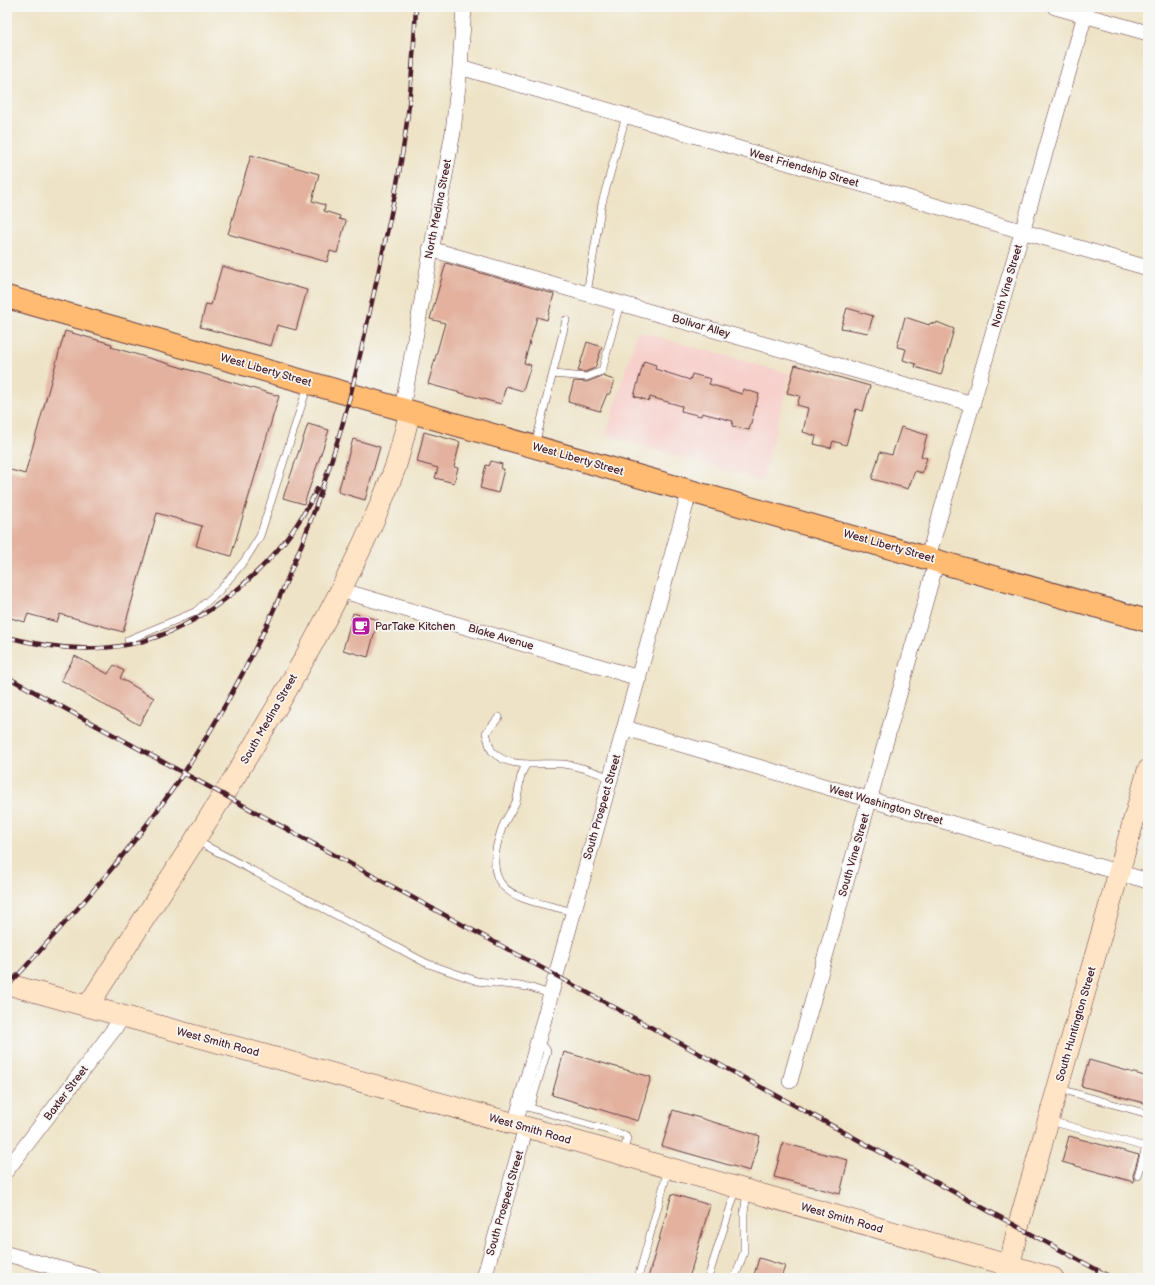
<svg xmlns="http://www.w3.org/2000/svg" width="1155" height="1285" font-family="'Balsamiq Sans',sans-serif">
	<rect width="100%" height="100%" fill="#f6f6f2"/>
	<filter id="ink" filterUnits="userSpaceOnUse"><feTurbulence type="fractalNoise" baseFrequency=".025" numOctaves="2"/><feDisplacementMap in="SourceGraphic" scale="8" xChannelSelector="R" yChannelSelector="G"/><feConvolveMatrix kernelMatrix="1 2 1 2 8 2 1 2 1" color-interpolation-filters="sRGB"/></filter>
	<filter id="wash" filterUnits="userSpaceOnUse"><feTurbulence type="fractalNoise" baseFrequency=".012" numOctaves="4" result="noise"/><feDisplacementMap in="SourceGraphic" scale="16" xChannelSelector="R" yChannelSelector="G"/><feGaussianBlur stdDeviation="0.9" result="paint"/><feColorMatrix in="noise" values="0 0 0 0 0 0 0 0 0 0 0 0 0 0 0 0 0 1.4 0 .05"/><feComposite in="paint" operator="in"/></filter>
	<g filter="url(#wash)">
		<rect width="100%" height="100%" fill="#eee3c6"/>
		<path fill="#f7d0cc" d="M637,331L790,374L762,481L606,435Z"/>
		<g id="blocks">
			<path fill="#e3b19e" d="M251,155L319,174L312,201L325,205L324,211L340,216L339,219L346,221L337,253L330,251L327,262L228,234Z
				M446,263L554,294L547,320L537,317L524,363L531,365L523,391L506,386L501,404L428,384L445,323L430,319Z
				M222,266L307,290L296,330L277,325L271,346L200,327L206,304L211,305Z
				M847,308L873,316L868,333L841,328Z
				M905,317L929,325L930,323L936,324L937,322L954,329L941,375L915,367L916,364L903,360L906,349L897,347Z
				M65,331L112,344L111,347L279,396L231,556L196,546L202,526L157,513L123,632L60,614L57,622L28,614L25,622L7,617V469L25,474Z
				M587,342L602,347L595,368L585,372L578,371Z
				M644,361L656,365L655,369L690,380L692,374L711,379L709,384L742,394L743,389L759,394L749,430L732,426L733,421L702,413L701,416L681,411L682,406L650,397L649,401L634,396Z
				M795,365L870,386L863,411L856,409L846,445L833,441L831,448L814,444L816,436L803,432L808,408L797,405L800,396L787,393Z
				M602,376L614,380L610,394H607L600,411L568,402L574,381L587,382Z
				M308,424L329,430L304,504L283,498Z
				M901,427L927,435L921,456L927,458L922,473L915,471L908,489L872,479L880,452L892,455Z
				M424,432L460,442L454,467L458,468L454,483L435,478L438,468L417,462Z
				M353,439L380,447L365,500L338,492Z
				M491,461L502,464L501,469H504L498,493L480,488L486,465L489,466Z
				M353,613L378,620L368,657L343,650Z
				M75,656L108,674L114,665L124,671L120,678L154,698L139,725L61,680Z
				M564,1052L651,1077L638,1121L552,1095Z
				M1089,1060L1148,1077V1104L1081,1086Z
				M673,1110L760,1136L750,1171L662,1146Z
				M1069,1136L1139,1155L1133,1175L1134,1182L1062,1162Z
				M783,1143L848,1160L840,1194L774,1177Z
				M672,1194L710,1205L689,1278H648Z
				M759,1258L785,1266L781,1278H753Z"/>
		</g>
	</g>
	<g filter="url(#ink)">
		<use href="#blocks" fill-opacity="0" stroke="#633c42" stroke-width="1"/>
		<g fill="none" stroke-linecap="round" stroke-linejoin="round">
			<g stroke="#633c42" stroke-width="8">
				<path id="lane" d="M587,293L602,203L626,116
					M553,374L586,377L602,371L620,303
					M535,445L566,320
					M128,640L195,612L219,591L245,560L260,536L308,385
					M499,717L486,733C488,738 489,747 492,751C508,770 542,762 563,764C579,766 596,772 611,778
					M527,764C517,776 521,791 515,804C511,812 505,820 502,828C477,898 520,897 573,912
					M197,841L426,963L477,981L529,987L550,994
					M1060,1089L1148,1114
					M520,1105L625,1135L627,1139L623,1153
					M530,1108L547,1051L545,1048L536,1046
					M1050,1121L1146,1147L1148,1139
					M1138,1176L1146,1147
					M638,1278L668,1170
					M708,1278L736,1190
					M735,1278L744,1252V1213L747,1193"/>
			</g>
			<g stroke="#633c42" stroke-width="16">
				<path id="street" d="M1055,7L1148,33
					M460,67L1148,268
					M430,249L973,404
					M402,409L453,132L460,67L464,7
					M928,557L1085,15
					M340,590L639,678
					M625,728L1148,881
					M790,1081L937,560
					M515,1124L690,490
					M7,1170L124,1016
					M7,1254L93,1278
					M484,1278L526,1127"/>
			</g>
			<g stroke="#633c42" stroke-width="22">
				<path id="secondary" d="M7,984L526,1127L1053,1278
					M88,1006C154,902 224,799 286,691C327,620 366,545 395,468C401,450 405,430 410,412
					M1007,1278L1018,1227L1148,770"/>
			</g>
			<g stroke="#633c42" stroke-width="24">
				<path id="highway" d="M7,297L1148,621"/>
			</g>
			<use href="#lane" stroke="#fff" stroke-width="7"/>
			<use href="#street" stroke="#fff" stroke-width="15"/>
			<use href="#secondary" stroke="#ffe4c6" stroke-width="21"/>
			<use href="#highway" stroke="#ffbb71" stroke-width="22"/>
			<g stroke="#4a1f2b" stroke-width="4.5">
				<path id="rail" d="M7,637C97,661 167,649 239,588C274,558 297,530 317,489
					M7,677L1112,1278
					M7,987C71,917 135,847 187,768C254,665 304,553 339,436C354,387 364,337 375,288C387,232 400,177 407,121C412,83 414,45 416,7"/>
			</g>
			<use href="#rail" stroke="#f6f6f2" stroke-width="3" stroke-dasharray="9" stroke-linecap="butt"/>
		</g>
	</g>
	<defs>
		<g id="cafe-square" transform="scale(1)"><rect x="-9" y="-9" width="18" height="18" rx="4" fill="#b5179e" stroke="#f6f6f2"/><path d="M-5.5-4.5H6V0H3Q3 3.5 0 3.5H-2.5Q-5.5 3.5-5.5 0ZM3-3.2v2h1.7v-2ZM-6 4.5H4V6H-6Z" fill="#fff"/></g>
	</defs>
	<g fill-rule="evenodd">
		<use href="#cafe-square" x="361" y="626"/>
	</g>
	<g text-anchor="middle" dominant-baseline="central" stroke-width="3.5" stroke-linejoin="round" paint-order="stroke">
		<g font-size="11" fill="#4a1f2b" stroke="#f6f6f2">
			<text transform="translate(804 168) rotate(16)">West Friendship Street</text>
			<text transform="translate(438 209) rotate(-79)">North Medina Street</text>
			<text transform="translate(1007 286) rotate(-74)">North Vine Street</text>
			<text transform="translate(701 326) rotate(16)">Bolivar Alley</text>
			<text transform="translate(266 370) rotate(16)">West Liberty Street</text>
			<text transform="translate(578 459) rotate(16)">West Liberty Street</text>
			<text transform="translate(889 546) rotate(16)">West Liberty Street</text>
			<text transform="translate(501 637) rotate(16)">Blake Avenue</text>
			<text transform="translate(269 719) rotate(-60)">South Medina Street</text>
			<text transform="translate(886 805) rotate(16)">West Washington Street</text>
			<text transform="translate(602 807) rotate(-74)">South Prospect Street</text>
			<text transform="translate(854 855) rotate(-74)">South Vine Street</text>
			<text transform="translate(1076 1024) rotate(-74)">South Huntington Street</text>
			<text transform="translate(218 1042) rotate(15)">West Smith Road</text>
			<text transform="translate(66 1093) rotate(-53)">Baxter Street</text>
			<text transform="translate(530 1129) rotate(16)">West Smith Road</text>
			<text transform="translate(505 1203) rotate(-74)">South Prospect Street</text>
			<text transform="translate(842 1218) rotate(16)">West Smith Road</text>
		</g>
		<g font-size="11" fill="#4a1f2b" stroke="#f6f6f2" text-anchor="start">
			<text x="375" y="626">ParTake Kitchen</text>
		</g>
	</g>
	<rect width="1155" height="1285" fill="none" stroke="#f6f6f2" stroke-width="24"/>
</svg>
